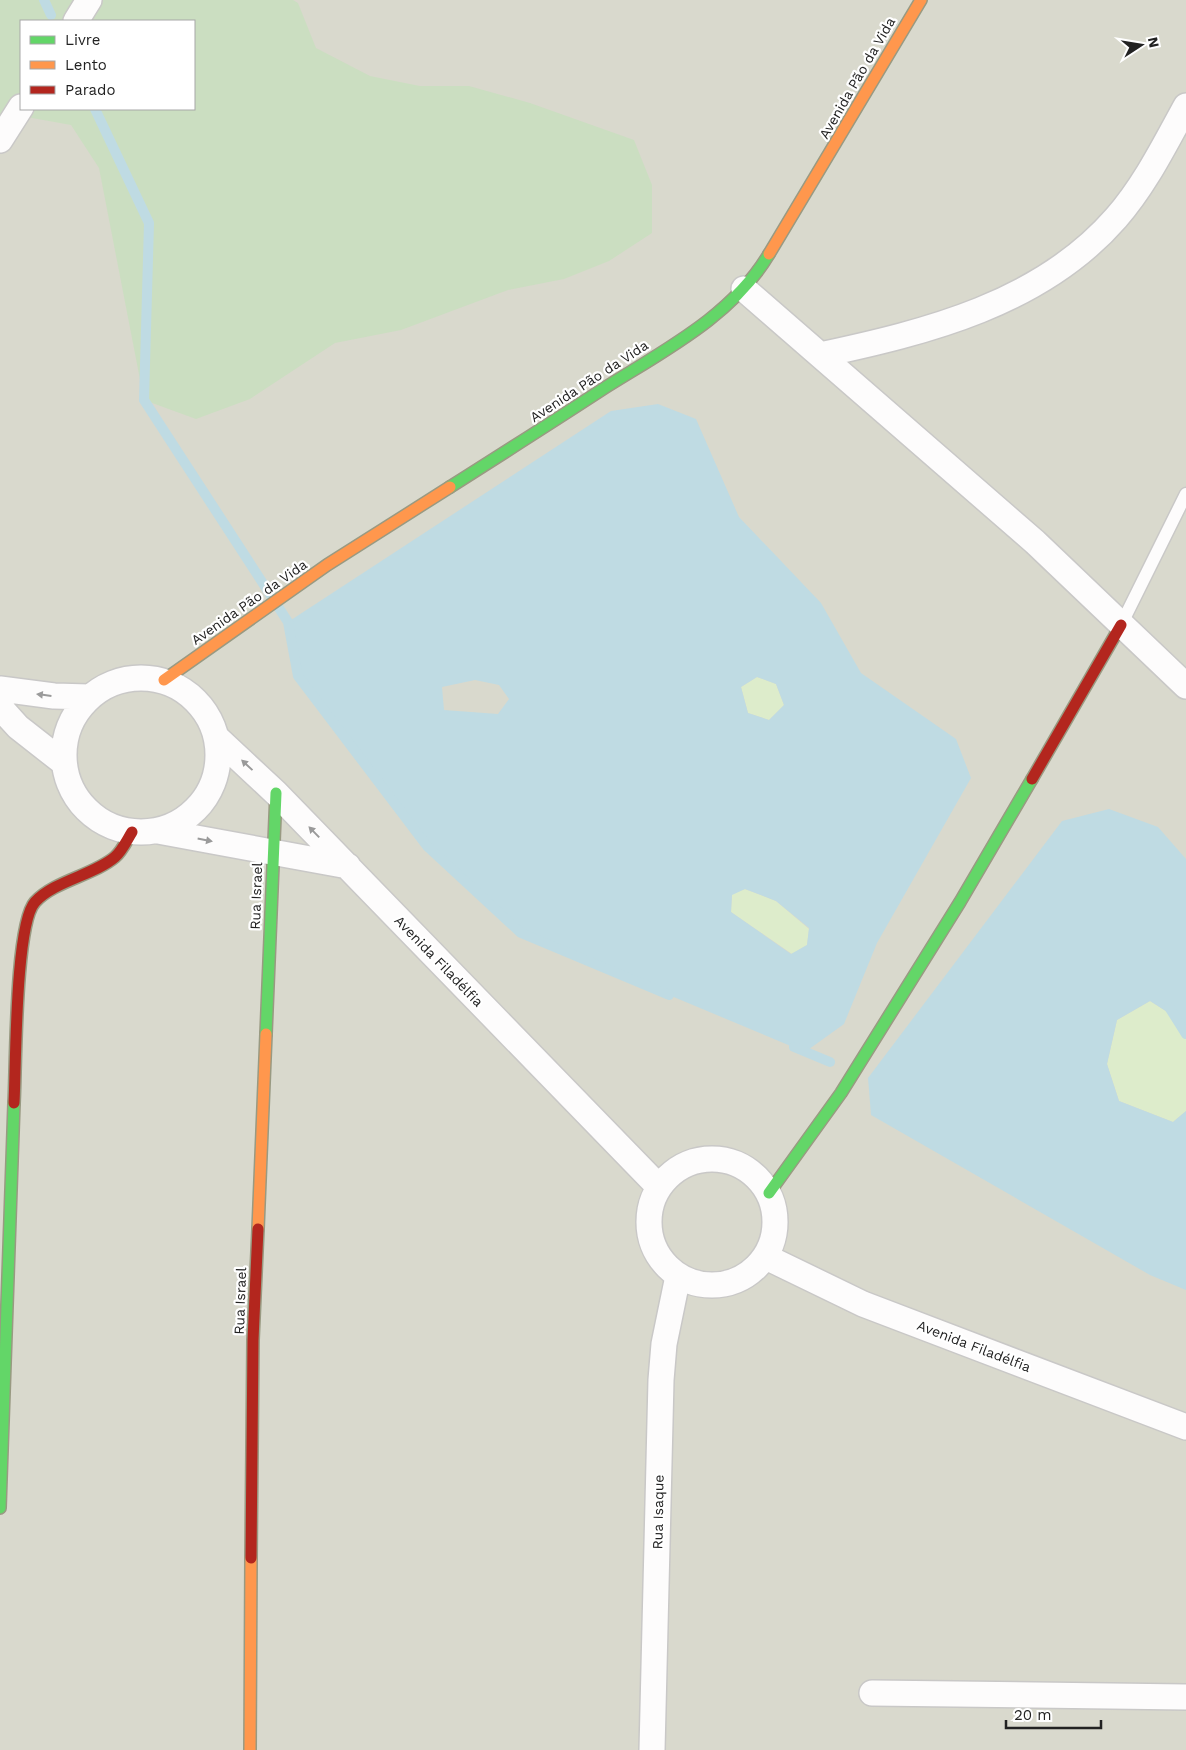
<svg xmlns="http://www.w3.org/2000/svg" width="1186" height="1750" font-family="'Work Sans',sans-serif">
	<rect width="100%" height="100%" fill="#f0eeeb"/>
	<path fill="#d9d9cd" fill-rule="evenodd" d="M0,0H1186V1750H0ZM21,21H194V109H21Z"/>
	<path fill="#ddeccb" d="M757,677L776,684L784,705L769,720L748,713L741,687Z
		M745,889L776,901L809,929L807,945L792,954L731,912L732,894Z
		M1150,1001L1183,1022L1186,1028V1111L1173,1122L1119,1101L1107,1064L1117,1020Z"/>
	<path fill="#cbdec1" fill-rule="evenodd" d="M0,0H293L298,3L316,48L370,76L420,86H469L530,103L634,140L652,185V233L609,261L564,279L508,290L401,330L335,343L250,399L196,419L144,400L99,168L71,125L21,116L0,120ZM21,21H194V109H21Z"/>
	<path fill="#bfdbe3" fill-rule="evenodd" d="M658,404L696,419L739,517L821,603L861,673L956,739L971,778L877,943L844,1024L805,1052L521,933L427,846L298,676L288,622L611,411ZM757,677L776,684L784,705L769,720L748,713L741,687ZM475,680L499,685L509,699L498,714L444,710L442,687ZM745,889L776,901L809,928L807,945L791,954L731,912L732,895Z
		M1109,809L1158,827L1186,859V1028L1183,1022L1150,1001L1117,1020L1107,1064L1119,1101L1173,1122L1186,1111V1290L1150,1275L871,1115L868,1078L1062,821Z"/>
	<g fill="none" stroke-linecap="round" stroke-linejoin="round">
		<path stroke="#bfdbe3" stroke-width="10" d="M44,0L51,15
			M95,109L149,223L144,400L288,622L298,676L427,846L521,933L669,995
			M1169,1007L1186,1034
			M794,1047L830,1062"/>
		<g stroke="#c9c8c7" stroke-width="15">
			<path id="lane" d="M1121,625L1186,494"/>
		</g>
		<g stroke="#c9c8c7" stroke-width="28">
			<path id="street" d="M76,21L89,0
				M0,140L21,107
				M744,289L1035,542L1186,686
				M820,355C927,332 1041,304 1116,218C1145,185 1165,144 1186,106
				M64 755a77 77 0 1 1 154 0a77 77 0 1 1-154 0Z
				M0,689L54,696L89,697
				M0,707L18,727L64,763
				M217,738L276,793L659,1187
				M158,831L348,866
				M649 1222a63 63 0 1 1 126 0a63 63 0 1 1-126 0Z
				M766,1257L863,1304L1186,1427
				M872,1693L1186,1697
				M652,1750L661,1380L664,1344L678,1276"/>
		</g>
		<g stroke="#999a82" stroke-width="14">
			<path id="fast" d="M450,487C502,454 554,421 606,387C665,350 733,315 769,254
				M266,1034L276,793
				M769,1193L841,1093L960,902L1032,779
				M0,1508L14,1103"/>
		</g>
		<g stroke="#999a82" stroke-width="14">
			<path id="slow" d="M769,254L921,0
				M164,680L327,565L450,487
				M258,1229L266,1034
				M250,1750L251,1558"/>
		</g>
		<g stroke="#999a82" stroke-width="14">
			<path id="jam" d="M1032,779L1121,625
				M14,1103C16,1068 15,924 35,902C54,881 94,875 115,857C122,851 127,840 132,832
				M251,1558L253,1340L258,1229"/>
		</g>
		<use href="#lane" stroke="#fdfcfc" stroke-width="12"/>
		<use href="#street" stroke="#fdfcfc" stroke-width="25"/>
		<use href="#fast" stroke="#63d668" stroke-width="11"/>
		<use href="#slow" stroke="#ff974d" stroke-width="11"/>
		<use href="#jam" stroke="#b3261e" stroke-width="11"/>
	</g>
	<defs><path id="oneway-solid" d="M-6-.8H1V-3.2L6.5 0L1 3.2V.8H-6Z" transform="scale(1.25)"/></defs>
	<g fill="#9a9a9a">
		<use href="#oneway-solid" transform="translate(44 695) rotate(-173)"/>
		<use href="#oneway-solid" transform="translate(247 765) rotate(-137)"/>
		<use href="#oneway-solid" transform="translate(314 832) rotate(-134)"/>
		<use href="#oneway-solid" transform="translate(205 840) rotate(11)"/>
	</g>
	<g text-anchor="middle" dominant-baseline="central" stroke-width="4.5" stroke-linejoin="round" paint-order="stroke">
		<g font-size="14" fill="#222" stroke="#fff">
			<text transform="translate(857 78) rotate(-60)">Avenida Pão da Vida</text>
			<text transform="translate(589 381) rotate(-33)">Avenida Pão da Vida</text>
			<text transform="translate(249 602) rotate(-35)">Avenida Pão da Vida</text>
			<text transform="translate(256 896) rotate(-88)">Rua Israel</text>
			<text transform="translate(439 961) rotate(46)">Avenida Filadélfia</text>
			<text transform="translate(240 1301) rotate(-88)">Rua Israel</text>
			<text transform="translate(974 1346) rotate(21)">Avenida Filadélfia</text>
			<text transform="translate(658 1512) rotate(-89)">Rua Isaque</text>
		</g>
	</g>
	<rect x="20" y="20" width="175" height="90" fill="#ffffff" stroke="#a7a7a7"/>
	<rect x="30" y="36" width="25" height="8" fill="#63d668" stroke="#a7a7a7"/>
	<text x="65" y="45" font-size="15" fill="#222222">Livre</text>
	<rect x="30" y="61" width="25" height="8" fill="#ff974d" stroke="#a7a7a7"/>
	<text x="65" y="70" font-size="15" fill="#222222">Lento</text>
	<rect x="30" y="86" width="25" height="8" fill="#b3261e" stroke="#a7a7a7"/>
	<text x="65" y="95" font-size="15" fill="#222222">Parado</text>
	<g transform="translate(1141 45) rotate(78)" stroke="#ffffff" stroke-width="4" paint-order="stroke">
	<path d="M0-4L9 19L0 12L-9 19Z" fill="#222222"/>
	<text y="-8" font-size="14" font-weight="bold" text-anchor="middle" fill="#222222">N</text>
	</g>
	<path d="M1006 1720v8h95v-8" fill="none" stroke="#222222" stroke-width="2.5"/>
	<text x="1014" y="1720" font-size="15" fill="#222222" stroke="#ffffff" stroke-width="4" paint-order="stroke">20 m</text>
</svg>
